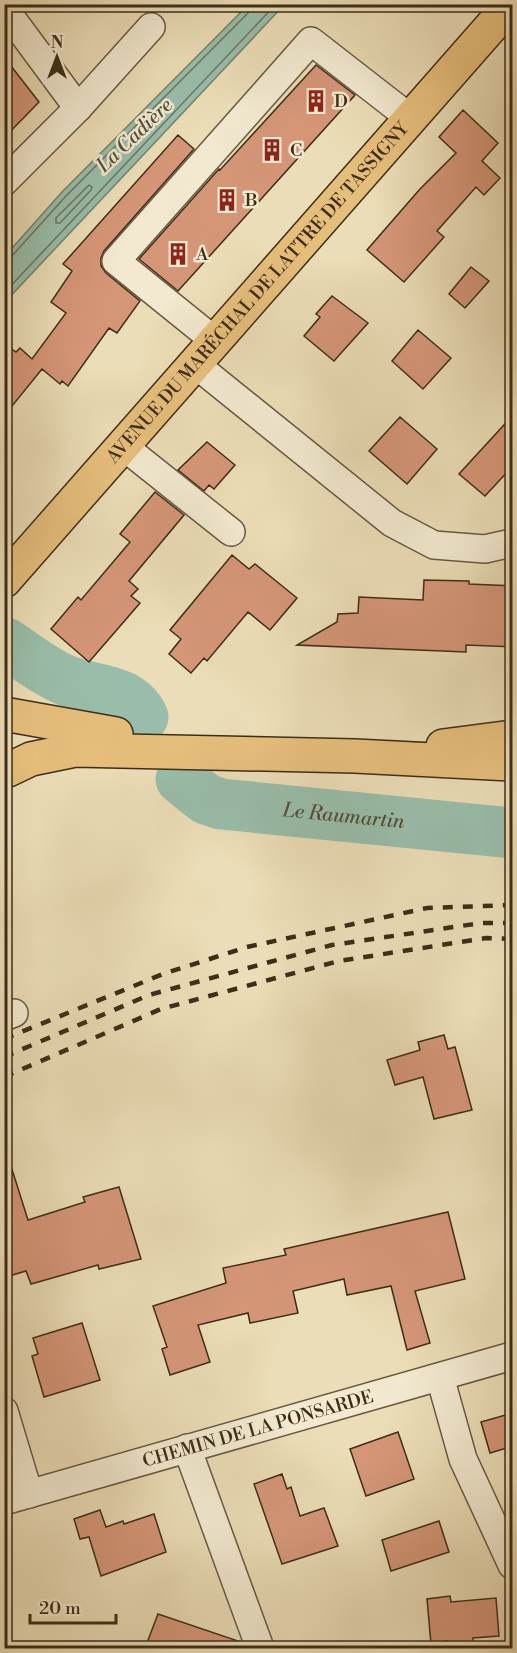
<svg xmlns="http://www.w3.org/2000/svg" width="517" height="1653" font-family="'Libre Bodoni',serif">
	<rect width="100%" height="100%" fill="#ebddb7"/>
	<filter id="stains"><feTurbulence type="fractalNoise" baseFrequency=".00333" numOctaves="4"/><feColorMatrix values="0 0 0 0 .2 0 0 0 0 .09 0 0 0 0 .02 0 0 0 .5 -.17"/></filter>
	<radialGradient id="worn" r=".72"><stop offset=".6" stop-color="#630" stop-opacity="0"/><stop offset="1" stop-color="#630" stop-opacity=".3"/></radialGradient>
	<path fill="#99bdaa" stroke="#748370" stroke-width="1.5" d="M248,5H284L5,302V256L62,192Z"/>
	<g fill="none" stroke-linecap="round" stroke-linejoin="round">
		<path stroke="#6b7561" stroke-width="1.5" d="M89,185L92,187L91,190L60,223H56V218Z
			M4,259L11,257L66,196L250,11L252,4
			M4,293L276,4"/>
		<g stroke="#99bdaa" stroke-width="51">
			<path d="M4,642C24,655 44,671 65,680C91,691 129,687 143,717"/>
			<path id="s1" d="M181,779L206,799L221,804L512,833"/>
		</g>
	</g>
	<path fill="#d59678" stroke="#3d2d18" stroke-width="1.5" d="M4,57L39,102L4,138Z
		M316,65L355,95L178,291L139,259L219,169L220,170Z
		M463,110L498,143L482,161L500,178L484,195L476,187L437,231L444,237L404,282L367,250L420,189L456,153L439,137Z
		M178,135L194,149L104,251L101,258V266L106,273L140,301L117,333L109,328L68,386L62,381L60,384L42,369L4,416V344L16,352L20,348L32,359L66,313L51,302L72,271L63,264Z
		M471,267L489,281L465,308L449,294Z
		M332,296L368,323L334,361L304,336L320,317L316,314Z
		M418,330L451,358L423,389L392,361Z
		M513,415V466L485,496L459,474Z
		M400,417L437,449L407,484L369,451Z
		M207,442L235,465L214,489L209,485L204,491L178,470Z
		M155,492L184,515L129,581L138,589L131,596L140,603L89,662L51,629L78,597L81,600L130,542L120,534Z
		M232,555L249,569L255,564L297,598L270,630L248,612L207,661L204,658L191,673L169,654L181,639L170,630Z
		M424,580L469,581V584L513,586V647L466,645V652L297,645L337,622L338,614L358,613L359,597L423,600Z
		M444,1035L448,1049L455,1047L472,1110L434,1119L423,1077L395,1085L387,1060L420,1050L418,1042Z
		M10,1163L28,1220L85,1202L83,1197L119,1187L141,1259L99,1269L98,1265L31,1284L26,1271L9,1276L4,1263V1164Z
		M448,1212L465,1279L415,1291L430,1343L407,1350L391,1286L347,1295L344,1279L293,1291L298,1313L250,1323L248,1313L198,1325L210,1362L170,1375L162,1349L167,1347L153,1306L226,1283L223,1268L286,1255L284,1249Z
		M82,1323L100,1380L44,1397L32,1356L38,1354L33,1338Z
		M513,1413V1446L490,1453L481,1422Z
		M398,1432L414,1479L366,1496L350,1449Z
		M282,1474L287,1489L291,1487L300,1516L324,1508L338,1546L282,1564L254,1484Z
		M100,1510L106,1527L123,1521L124,1524L154,1514L166,1552L101,1576L89,1537L80,1539L74,1519Z
		M439,1521L449,1552L391,1571L382,1540Z
		M450,1596L451,1602L496,1598L499,1636L473,1638V1644L448,1647L447,1641L431,1644L427,1599Z
		M158,1614L241,1642L243,1648H145Z"/>
	<g fill="none" stroke-linecap="round" stroke-linejoin="round">
		<g stroke="#685940" stroke-width="30">
			<g id="minor">
				<path d="M4,8L78,108"/>
				<path d="M4,182L78,108L151,27"/>
				<path d="M215,341L116,261L311,41L410,118"/>
				<path d="M195,364L392,523L434,545L485,549L512,543"/>
				<path d="M123,446L231,532"/>
				<path d="M4,1017L14,1013"/>
				<path d="M440,1377L463,1459L512,1565"/>
				<path d="M4,1411L29,1494"/>
				<path d="M187,1448L260,1648"/>
				<path id="s2" d="M4,1501L512,1356"/>
			</g>
		</g>
		<g stroke="#3d2d18" stroke-width="36">
			<g id="major">
				<path id="s3" d="M4,581L511,4"/>
				<path d="M4,714L116,734"/>
				<path d="M443,746L512,737"/>
				<path d="M8,770L31,759L75,750L355,756L512,764"/>
			</g>
		</g>
		<use href="#minor" stroke="#f2e9d0" stroke-width="27"/>
		<use href="#major" stroke="#e6be7c" stroke-width="33"/>
		<path stroke="#3d2d18" stroke-width="4.5" stroke-dasharray="10 10" stroke-linecap="butt" d="M4,1039L163,974L247,947L427,908L512,905
			M4,1057L149,995L332,945L481,923H512
			M4,1077L161,1009L339,961L486,938L512,939"/>
	</g>
	<defs>
		<g id="building-bare" transform="scale(1.8)"><path d="M-4-6H4V6H1V3H-1V6H-4ZM-2.5-4.3h1.7v1.8h-1.7ZM.8-4.3h1.7v1.8H.8ZM-2.5-1h1.7V.8h-1.7ZM.8-1h1.7V.8H.8Z" fill="#8f2418" stroke="#f2e9d0" stroke-width="2.5" paint-order="stroke"/></g>
	</defs>
	<g fill-rule="evenodd">
		<use href="#building-bare" x="316" y="101"/>
		<use href="#building-bare" x="272" y="150"/>
		<use href="#building-bare" x="227" y="200"/>
		<use href="#building-bare" x="178" y="254"/>
	</g>
	<g text-anchor="middle" dominant-baseline="central" stroke-width="5" stroke-linejoin="round" paint-order="stroke">
		<g font-size="18" fill="#3d2d18" stroke="#f2e9d0" text-anchor="start">
			<text x="334" y="101">D</text>
			<text x="290" y="150">C</text>
			<text x="245" y="200">B</text>
			<text x="196" y="254">A</text>
		</g>
		<g font-size="18" fill="#3d2d18" stroke="#f2e9d0">
			<text stroke="none"><textPath href="#s3" startOffset="384">AVENUE DU MARÉCHAL DE LATTRE DE TASSIGNY</textPath></text>
			<text stroke="none"><textPath href="#s2" startOffset="264">CHEMIN DE LA PONSARDE</textPath></text>
		</g>
		<g font-size="20" font-style="italic" fill="#54513c" stroke="#f2e9d0">
			<text transform="translate(135 136) rotate(-44)">La Cadière</text>
			<text stroke="none"><textPath href="#s1" startOffset="171">Le Raumartin</textPath></text>
		</g>
	</g>
	<rect width="517" height="1653" fill="none" stroke="#ebddb7" stroke-width="24"/>
	<rect x="6" y="6" width="505" height="1641" fill="none" stroke="#3d2d18" stroke-width="3"/>
	<rect x="12" y="12" width="493" height="1629" fill="none" stroke="#3d2d18" stroke-width="1.5"/>
	<g transform="translate(57 57)" stroke="#f2e9d0" stroke-width="4.5" paint-order="stroke">
	<path d="M0-4.5L10 22L0 15L-10 22Z" fill="#3d2d18"/>
	<text y="-9" font-size="16" font-weight="bold" text-anchor="middle" fill="#3d2d18">N</text>
	</g>
	<path d="M30 1614v9h86v-9" fill="none" stroke="#3d2d18" stroke-width="3"/>
	<text x="39" y="1614" font-size="18" fill="#3d2d18" stroke="#f2e9d0" stroke-width="4.5" paint-order="stroke">20 m</text>
	<rect width="100%" height="100%" filter="url(#stains)"/>
	<rect width="100%" height="100%" fill="url(#worn)"/>
</svg>
